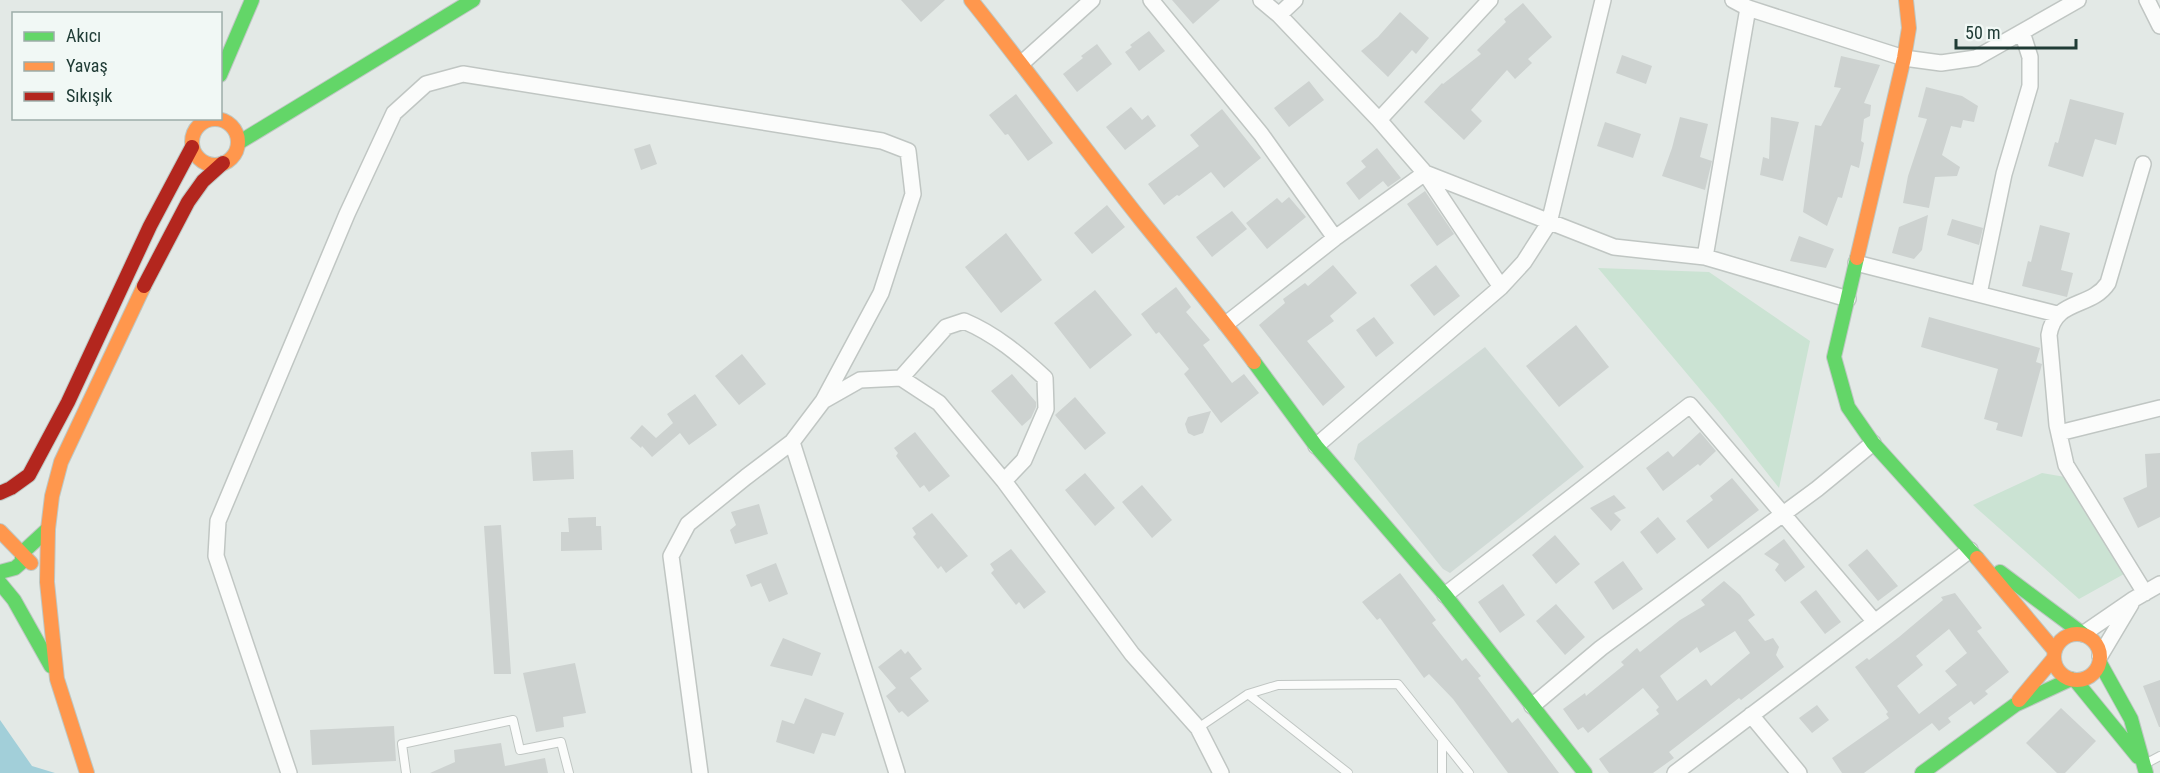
<svg xmlns="http://www.w3.org/2000/svg" width="2160" height="773" font-family="'Roboto Condensed',sans-serif">
	<rect width="100%" height="100%" fill="#e3e9e6"/>
	<path fill="#d0dad6" d="M1485,347L1584,467L1450,573L1443,569L1354,459L1358,444Z"/>
	<path fill="#cbe3d3" d="M1598,268L1709,272L1810,341L1779,488L1720,413Z
		M2042,473L2071,478L2124,574L2079,599L1973,505Z"/>
	<path fill="#a2cfd9" d="M0,720L32,766L55,773H0Z"/>
	<path fill="#cdd2d0" fill-rule="evenodd" d="M901,0H945L921,22Z
		M1172,0H1220L1193,24Z
		M1523,3L1552,37L1528,59L1532,63L1515,79L1507,70L1471,110L1482,121L1464,140L1424,102L1442,83L1443,84L1481,54L1477,50L1506,22L1504,19Z
		M1400,12L1429,38L1416,54L1412,50L1388,77L1361,51L1378,37Z
		M1149,31L1165,51L1139,71L1125,52L1132,47L1130,45Z
		M1097,44L1112,64L1077,92L1063,74L1083,58L1081,56Z
		M1622,55L1652,66L1646,84L1616,73Z
		M1841,56L1880,65L1864,103L1871,105L1870,116L1864,119L1861,141L1864,143L1859,168L1851,165L1842,198L1838,197L1827,226L1803,212L1815,125L1821,126L1841,88L1834,87Z
		M1309,81L1324,100L1289,127L1274,108Z
		M1926,87L1962,96L1978,106L1974,122L1963,120L1961,128L1951,126L1942,155L1960,167L1957,176L1935,177L1929,208L1903,203L1908,176L1927,119L1918,117Z
		M1016,94L1053,143L1028,161L1008,134L1005,135L989,115Z
		M2070,99L2124,113L2116,145L2095,139L2083,177L2048,166L2055,142L2058,143Z
		M1131,107L1142,120L1148,115L1156,126L1125,150L1106,127Z
		M1222,109L1261,158L1224,188L1211,172L1179,196L1177,195L1164,205L1148,184L1199,146L1190,135Z
		M1680,117L1708,124L1700,157L1712,161L1705,190L1662,176L1672,148Z
		M1771,117L1799,122L1783,181L1760,175L1763,157L1769,159Z
		M1605,122L1641,134L1633,158L1597,146Z
		M650,144L657,164L641,170L634,149Z
		M1377,148L1401,178L1388,187L1383,181L1359,200L1346,183L1366,167L1361,161Z
		M1425,191L1454,234L1437,246L1407,204Z
		M1289,197L1306,217L1267,249L1246,223L1277,198L1282,203Z
		M1107,205L1125,227L1092,254L1074,233Z
		M1232,211L1247,229L1212,257L1196,237Z
		M1928,215L1922,250L1914,259L1892,253L1899,227Z
		M1952,219L1983,228L1979,245L1947,235Z
		M2040,225L2070,233L2061,270L2073,273L2067,297L2022,286L2028,261L2031,262Z
		M1006,233L1042,280L1001,313L965,267Z
		M1799,236L1834,249L1826,268L1790,261Z
		M1333,265L1357,293L1330,316L1334,321L1307,341L1345,387L1323,406L1259,325L1285,303L1283,299L1305,283L1308,286Z
		M1436,265L1460,296L1434,316L1410,285Z
		M1176,287L1191,307L1186,312L1210,340L1203,345L1232,383L1244,374L1259,393L1221,423L1184,374L1189,369L1159,332L1156,334L1141,314Z
		M1095,290L1132,335L1090,369L1054,323Z
		M1374,317L1394,343L1376,357L1356,330Z
		M1929,317L2040,348L2036,362L2042,364L2022,437L1996,430L1998,423L1984,419L1998,369L1921,347Z
		M1576,325L1609,367L1559,407L1526,366Z
		M742,354L766,384L739,405L715,376Z
		M1012,374L1036,402V407L1031,418L1022,426L991,391Z
		M695,394L717,425L689,445L680,433L652,457L642,446L641,448L630,438L642,425L656,438L673,423L667,414Z
		M1075,397L1106,433L1085,450L1055,415Z
		M1211,411L1203,433L1194,436L1188,433L1185,424L1188,417Z
		M915,432L950,476L929,492L924,485L920,488L896,456L898,453L894,448Z
		M1700,432L1716,451L1700,466L1698,464L1663,491L1646,468L1668,451L1673,457Z
		M573,450L574,479L533,481L531,452Z
		M2160,453V517L2138,528L2123,498L2147,487L2145,454Z
		M1085,473L1115,508L1095,526L1065,490Z
		M1732,478L1759,510L1708,549L1686,521L1713,500L1710,496Z
		M1142,485L1172,520L1152,538L1122,502Z
		M1614,495L1626,508L1614,513L1621,520L1611,531L1590,508Z
		M759,504L768,534L735,544L730,530L736,525L731,512Z
		M932,513L968,556L946,573L941,566L938,569L913,537L916,534L912,528Z
		M596,517V526H601L602,550L561,551V532H569L568,518Z
		M1658,517L1676,539L1657,554L1640,532Z
		M501,525L511,674H494L484,526Z
		M1555,535L1580,564L1556,584L1532,555Z
		M1784,539L1805,567L1785,582L1775,570L1779,564L1764,554Z
		M1011,549L1046,592L1024,609L1019,602L1016,605L991,573L994,570L990,564Z
		M1867,549L1898,586L1878,601L1848,565Z
		M1623,561L1643,589L1613,610L1594,582Z
		M776,563L788,594L769,602L761,583L751,587L746,575Z
		M1400,573L1436,620L1432,623L1462,661L1466,658L1481,676L1478,678L1512,723L1518,718L1559,773H1508L1453,699L1429,674L1424,678L1380,618L1377,620L1362,602Z
		M1724,581L1740,595L1755,615L1748,620L1765,641L1773,638L1779,647L1776,655L1784,667L1741,700L1739,698L1669,752L1674,758L1653,773H1609L1599,759L1659,714L1656,710L1659,707L1643,688L1588,733L1583,727L1578,730L1563,709L1585,693L1586,696L1624,665L1621,662L1637,648L1640,652L1680,620L1705,605L1701,600ZM1735,631L1750,653L1711,686L1706,679L1677,701L1660,676L1697,647L1700,653Z
		M1503,584L1525,615L1500,633L1478,602Z
		M1816,590L1841,622L1825,634L1800,602Z
		M1955,593L1982,628L1977,631L2009,672L1985,691L1988,694L1974,705L1971,701L1948,718L1951,722L1939,731L1932,723L1864,773H1842L1832,758L1889,718L1886,714L1888,712L1855,667L1867,658L1869,660L1899,637L1943,600L1941,597ZM1949,629L1967,653L1945,671L1957,685L1919,714L1897,686L1923,665L1916,656Z
		M1556,604L1585,637L1565,655L1536,621Z
		M783,638L821,653L812,676L770,666Z
		M901,649L905,654L908,651L922,669L910,678L929,701L908,717L902,711L899,713L886,696L896,688L878,667Z
		M575,663L586,713L563,717L564,727L536,732L523,673Z
		M2160,680V727H2159L2143,686Z
		M805,698L844,713L835,736L822,733L814,754L776,742L782,720L794,724Z
		M1817,705L1829,720L1812,733L1799,718Z
		M2061,708L2096,741L2065,773H2057L2026,743Z
		M394,726L396,761L312,765L310,730Z
		M501,743L505,766L545,758L548,773H430L455,762L454,750Z"/>
	<g fill="none" stroke-linecap="round" stroke-linejoin="round">
		<g stroke="#c0c6c3" stroke-width="10">
			<path id="lane" d="M1248,694L1278,685L1398,684L1469,773
				M1198,728L1248,694L1348,773
				M2145,764L2160,756
				M406,773L402,744L513,720L520,750L561,742L569,773
				M1442,773V742"/>
		</g>
		<g stroke="#c0c6c3" stroke-width="18">
			<path id="street" d="M1151,0L1261,134L1335,238
				M1261,0L1279,15L1379,120L1425,173L1501,287
				M1733,0L1748,8L1904,58L1941,63L1976,58L2078,0
				M2147,0L2160,26
				M1279,15L1295,0
				M1022,63L1092,0
				M1379,120L1490,0
				M2143,164L2108,283C2091,309 2055,298 2049,335L2057,425L2066,465L2145,593
				M1705,257L1748,8
				M1856,263L2057,314
				M1979,294L2004,174L2030,86V57L2022,32
				M1226,324L1335,238L1425,173L1614,247L1705,257L1848,299
				M901,378L946,327L964,321C995,334 1020,355 1045,378L1046,409L1024,460L1004,481
				M2059,433L2160,408
				M792,442L897,773
				M1316,446L1501,287L1524,262L1549,223L1603,0
				M1445,595L1690,405L1875,622
				M2083,634L2134,599L2160,584
				M2100,656L2131,604
				M1532,706L1601,648L1817,489L1873,443
				M1751,715L1799,773
				M289,773L216,556L218,521L347,214L394,113L426,84L463,74L882,141L908,151L913,194L881,293L823,401
				M700,773L671,556L688,524L746,477L792,442L823,401L860,380L901,378L939,403L1004,481L1132,654L1198,728L1221,773
				M1675,773L1970,550"/>
		</g>
		<g stroke="#bec7c3" stroke-width="16">
			<path id="fast" d="M220,75L252,0
				M238,143L473,0
				M1857,258L1834,357L1848,407L1873,443L1977,558
				M1254,362L1316,446L1445,595L1585,773
				M0,572L15,568L22,562V553L48,529
				M2000,572L2083,634
				M0,583L14,600L51,666
				M2100,663L2131,719L2146,773
				M2075,680L2138,757
				M1922,773L2015,705L2071,679"/>
		</g>
		<g stroke="#bec7c3" stroke-width="16">
			<path id="slow" d="M971,0C1029,72 1083,147 1141,220C1179,267 1218,313 1254,362
				M192 142a23 23 0 1 1 46 0a23 23 0 1 1-46 0Z
				M1857,258L1904,58L1909,28L1906,0
				M0,531L31,563
				M1977,558L2055,651
				M2054 657a23 23 0 1 1 46 0a23 23 0 1 1-46 0Z
				M2019,700L2054,658
				M87,773L57,679L47,582L48,529L52,496L61,462L144,286"/>
		</g>
		<g stroke="#bec7c3" stroke-width="16">
			<path id="jam" d="M144,286L188,202L203,181L223,163
				M0,493L11,488L29,475L68,402L150,226L192,147"/>
		</g>
		<use href="#lane" stroke="#fbfcfb" stroke-width="8"/>
		<use href="#street" stroke="#fbfcfb" stroke-width="15"/>
		<use href="#fast" stroke="#63d668" stroke-width="14"/>
		<use href="#slow" stroke="#ff974d" stroke-width="14"/>
		<use href="#jam" stroke="#b3261e" stroke-width="14"/>
	</g>
	<rect x="12" y="12" width="210" height="108" fill="#f1f8f5" stroke="#9dada9" stroke-width="1.5"/>
	<rect x="24" y="32" width="30" height="9" fill="#63d668" stroke="#9dada9" stroke-width="1.5"/>
	<text x="66" y="42" font-size="18" fill="#203c36">Akıcı</text>
	<rect x="24" y="62" width="30" height="9" fill="#ff974d" stroke="#9dada9" stroke-width="1.5"/>
	<text x="66" y="72" font-size="18" fill="#203c36">Yavaş</text>
	<rect x="24" y="92" width="30" height="9" fill="#b3261e" stroke="#9dada9" stroke-width="1.5"/>
	<text x="66" y="102" font-size="18" fill="#203c36">Sıkışık</text>
	<path d="M1956 39v9h120v-9" fill="none" stroke="#203c36" stroke-width="3"/>
	<text x="1965" y="39" font-size="18" fill="#203c36" stroke="#f1f8f5" stroke-width="4.5" paint-order="stroke">50 m</text>
</svg>
